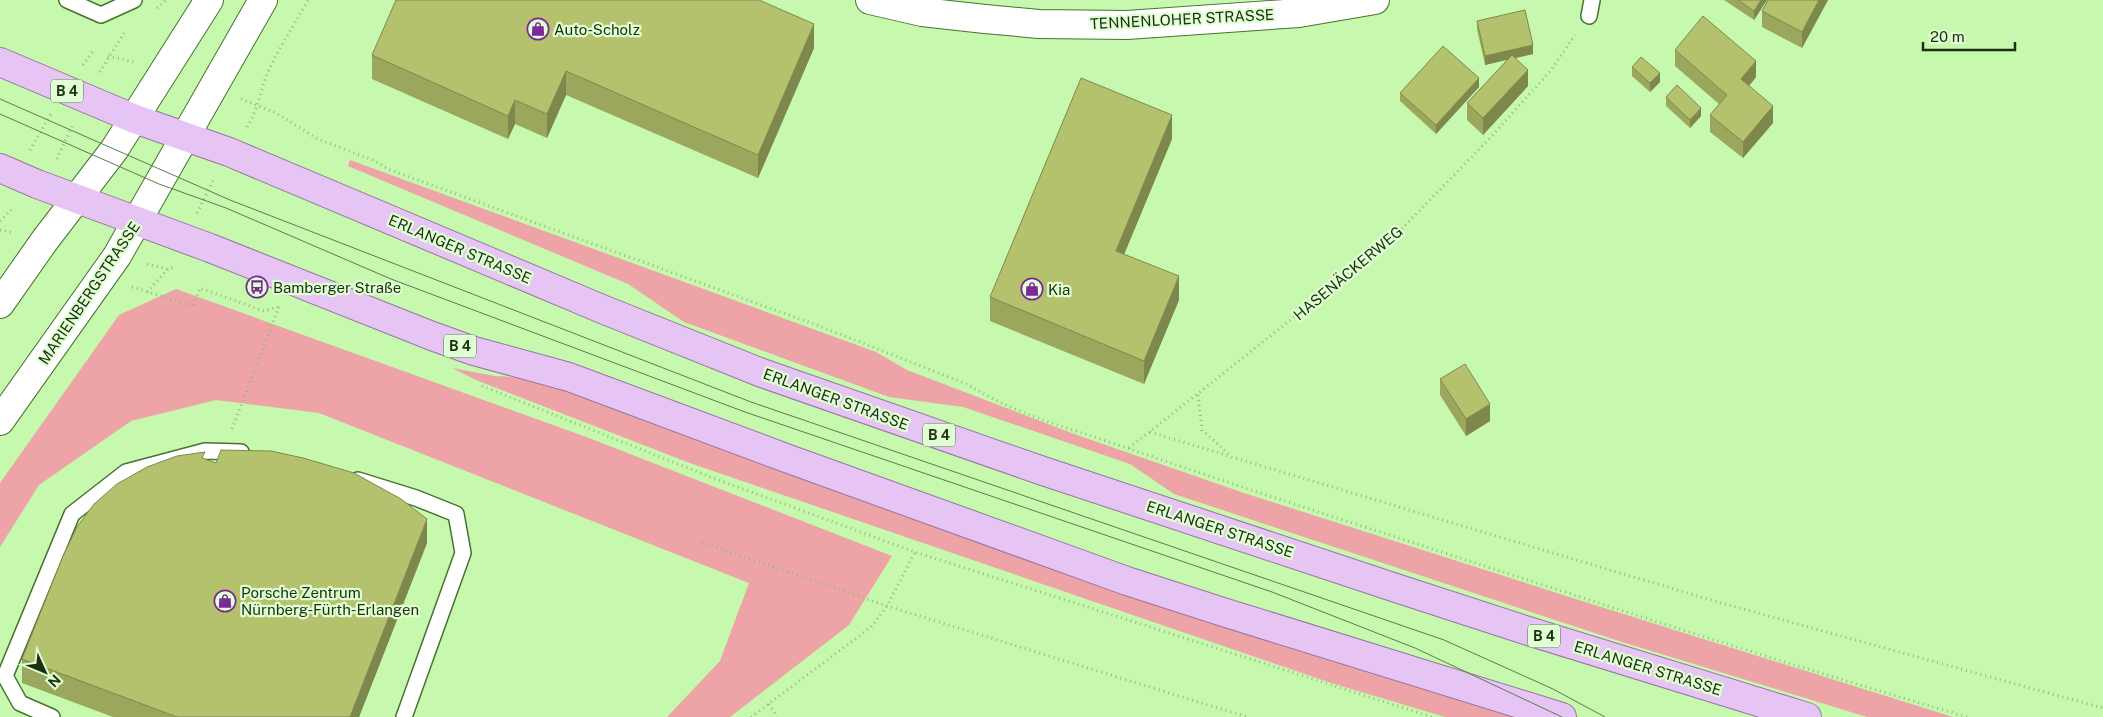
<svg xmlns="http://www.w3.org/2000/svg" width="2103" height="717" font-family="'Public Sans',sans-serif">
	<rect width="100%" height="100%" fill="#c6f8ae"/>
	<path fill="#eea3a7" d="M350,160L876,352L907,370L1074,434L1244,493L1582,601L1953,717H1867L1622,642L1174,494L1130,464L963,407L889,397L684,322L628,284L348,166Z
		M176,289L589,438L892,556L849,625L730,717H667L720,661L749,583L319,413L216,400L131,421L39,485L0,547V483L119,315Z
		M452,368L495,376L531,378L693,437L1339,663L1517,717H1445L1328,682L687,462L476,380Z"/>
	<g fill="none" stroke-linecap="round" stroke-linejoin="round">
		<g stroke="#47732e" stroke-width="18">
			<path id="lane" d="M67,0L101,15L134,0
				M1589,16L1592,0
				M358,480L416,498L456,514L463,553L404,717
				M52,717L20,703L5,676L72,514L126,472L205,451L241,452"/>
		</g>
		<g stroke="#47732e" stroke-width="30">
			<path id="street" d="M870,0L922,12L985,19L1039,24L1127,25L1299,13L1375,0"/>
		</g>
		<g stroke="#47732e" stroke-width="30">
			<path id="secondary" d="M0,304L45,240L114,150L209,0
				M0,421L117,256L263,0"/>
		</g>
		<g stroke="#9576a0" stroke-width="30">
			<path id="primary" d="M0,62L135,119L229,152L602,309L762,373L1043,471L1399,589L1525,630L1807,717
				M0,168L37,184L210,248L432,336L474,351L569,377L786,458L1127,581L1223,612L1562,717"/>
		</g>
		<path stroke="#93bb7f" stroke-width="3" stroke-dasharray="1 4" stroke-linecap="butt" d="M157,8L166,0
			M108,56L134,62
			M83,65L93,51
			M100,72L124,33
			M241,99L276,113L318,139L375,161L390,170L819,326L969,385C1010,412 1059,425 1106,441C1168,462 1229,483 1291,503C1516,576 1741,651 1967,717
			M247,127C258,110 260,91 268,72C279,47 295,24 308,0
			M30,150L51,114
			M57,159L73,124
			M197,213L214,179
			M0,221L14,207
			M0,230L14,233
			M147,264L167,269L175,267
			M132,287L193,306L200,288L264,311L278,307
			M147,292L168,269
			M482,386L713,478L915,552L1432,717
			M1198,395L1202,430L1232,457L1714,601L2103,708
			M232,429L279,307
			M1150,432L1229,456
			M1129,448L1389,242L1490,138L1551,70L1575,35
			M702,542L887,606L1247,717
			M769,704L777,717
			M751,717L871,627L887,606L915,552"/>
		<use href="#lane" stroke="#fff" stroke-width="15"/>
		<use href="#street" stroke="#fff" stroke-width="28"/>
		<use href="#secondary" stroke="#fff" stroke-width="28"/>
		<use href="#primary" stroke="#e6c4f4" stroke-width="28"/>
		<path stroke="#5d7c4d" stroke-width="1" d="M0,99L230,200L751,402L1444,640L1553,689L1605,717
			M0,114L159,184L226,208L391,279L745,412L1272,592L1415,648L1562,717"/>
	</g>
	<path fill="#9ca75e" d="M1724,0H1767L1754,20Z
		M1768,0H1828L1802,48L1762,27V11Z
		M1477,21L1533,54L1516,58L1528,86L1483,135L1467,120V103L1508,59L1485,65L1477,29Z
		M814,48L758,178L566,95L547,138L515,124L508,139L372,79V55Z
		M1675,50L1756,77L1749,86L1773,123L1743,158L1710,132V115L1719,104L1675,66Z
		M1632,67L1660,82L1650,92L1632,76Z
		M1479,87L1436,134L1400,101V93Z
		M1666,97L1701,116L1690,128L1666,106Z
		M1172,139L1124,254L1179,300L1144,384L990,321V297Z
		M1440,379L1490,421L1466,436L1440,395Z
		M205,459L427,543L359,717H113L22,683V659Z"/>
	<path fill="#7f884c" d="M1761,0H1767L1754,20V11Z
		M1819,0H1828L1802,48V32Z
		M814,24V48L758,178V155Z
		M1533,45V54L1485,65V56Z
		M1756,61V77L1741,96V79Z
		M1528,70V86L1483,135V118Z
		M566,71V95L547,138V114Z
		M1660,73V82L1650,92V83Z
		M1479,78V87L1436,134V125Z
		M515,100V124L508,139V116Z
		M1773,106V123L1743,158V142Z
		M1701,108V116L1690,128V120Z
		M1172,115V139L1116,274V251Z
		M1179,276V300L1144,384V361Z
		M1490,404V421L1466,436V419Z
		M427,519V543L359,717H350Z"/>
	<path fill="#b5c26d" stroke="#7f884c" d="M396,0H759L814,24L758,155L566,71L547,114L515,100L508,116L372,55Z
		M1738,0H1761L1754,11Z
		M1768,0H1819L1802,32L1762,11Z
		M1525,10L1533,45L1485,56L1477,21Z
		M1703,16L1756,61L1741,79L1773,106L1743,142L1710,115L1727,95L1675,50Z
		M1443,46L1479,78L1436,125L1400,93Z
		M1512,55L1528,70L1483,118L1467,103Z
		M1641,57L1660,73L1650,83L1632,67Z
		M1081,78L1172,115L1116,251L1179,276L1144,361L990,297Z
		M1677,85L1701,108L1690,120L1666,97Z
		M1465,364L1490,404L1466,419L1440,379Z
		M221,450L271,451L303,458L354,473L401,499L427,519L350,717H177L22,659L63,556L77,527L94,504L117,484L147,467L177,456L205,452L202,458L216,463Z"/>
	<defs>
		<g id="shop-ring" transform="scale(1.125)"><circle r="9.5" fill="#e0ffd3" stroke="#7b2898" stroke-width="1.5"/><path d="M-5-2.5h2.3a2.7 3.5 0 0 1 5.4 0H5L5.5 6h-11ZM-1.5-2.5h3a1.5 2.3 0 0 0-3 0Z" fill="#7b2898"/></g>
		<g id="bus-ring" transform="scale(1.125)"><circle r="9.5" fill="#e0ffd3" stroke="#7b2898" stroke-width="1.5"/><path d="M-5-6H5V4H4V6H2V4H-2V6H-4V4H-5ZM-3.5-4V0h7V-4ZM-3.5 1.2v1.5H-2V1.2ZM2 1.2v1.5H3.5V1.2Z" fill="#7b2898"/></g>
	</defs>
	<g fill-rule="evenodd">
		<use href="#shop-ring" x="538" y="29"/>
		<use href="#bus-ring" x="257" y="287"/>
		<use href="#shop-ring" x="1032" y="289"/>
		<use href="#shop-ring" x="225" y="601"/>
	</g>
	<g text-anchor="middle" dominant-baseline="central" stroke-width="4.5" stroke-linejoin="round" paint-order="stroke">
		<g fill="#e0ffd3" stroke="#576d4c" stroke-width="1">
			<rect x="51" y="79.5" width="32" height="23" rx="4"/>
			<rect x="444" y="334.5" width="32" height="23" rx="4"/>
			<rect x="923" y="423.5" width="32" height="23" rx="4"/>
			<rect x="1528" y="624.5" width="32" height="23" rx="4"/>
		</g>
		<g font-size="14" font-weight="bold" fill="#1c2f12">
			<text x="67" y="91">B 4</text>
			<text x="460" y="346">B 4</text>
			<text x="939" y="435">B 4</text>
			<text x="1544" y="636">B 4</text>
		</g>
		<g font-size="15" fill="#1c2f12" stroke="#e0ffd3">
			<text transform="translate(1182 19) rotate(-3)">TENNENLOHER STRASSE</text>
			<text transform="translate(460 249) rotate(23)">ERLANGER STRASSE</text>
			<text transform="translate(1348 273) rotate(-40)">HASENÄCKERWEG</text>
			<text transform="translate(89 293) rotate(-56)">MARIENBERGSTRASSE</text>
			<text transform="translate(836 399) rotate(20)">ERLANGER STRASSE</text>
			<text transform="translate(1220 529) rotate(18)">ERLANGER STRASSE</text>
			<text transform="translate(1648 668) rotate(17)">ERLANGER STRASSE</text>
		</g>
		<g font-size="15" fill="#1c2f12" stroke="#e0ffd3" text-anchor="start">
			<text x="554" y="29">Auto-Scholz</text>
			<text x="273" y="287">Bamberger Straße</text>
			<text x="1048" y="289">Kia</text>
			<text x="241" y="592">Porsche Zentrum<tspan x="241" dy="17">Nürnberg-Fürth-Erlangen</tspan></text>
		</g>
	</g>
	<g transform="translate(45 672) rotate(134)" stroke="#e0ffd3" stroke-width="4" paint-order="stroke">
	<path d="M0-4L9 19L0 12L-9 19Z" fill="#1c2f12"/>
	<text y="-8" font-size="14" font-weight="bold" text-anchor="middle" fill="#1c2f12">N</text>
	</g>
	<path d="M1923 42v8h92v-8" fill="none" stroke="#1c2f12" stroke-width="2.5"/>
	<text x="1930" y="42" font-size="15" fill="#1c2f12" stroke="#e0ffd3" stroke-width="4" paint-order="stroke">20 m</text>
</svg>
